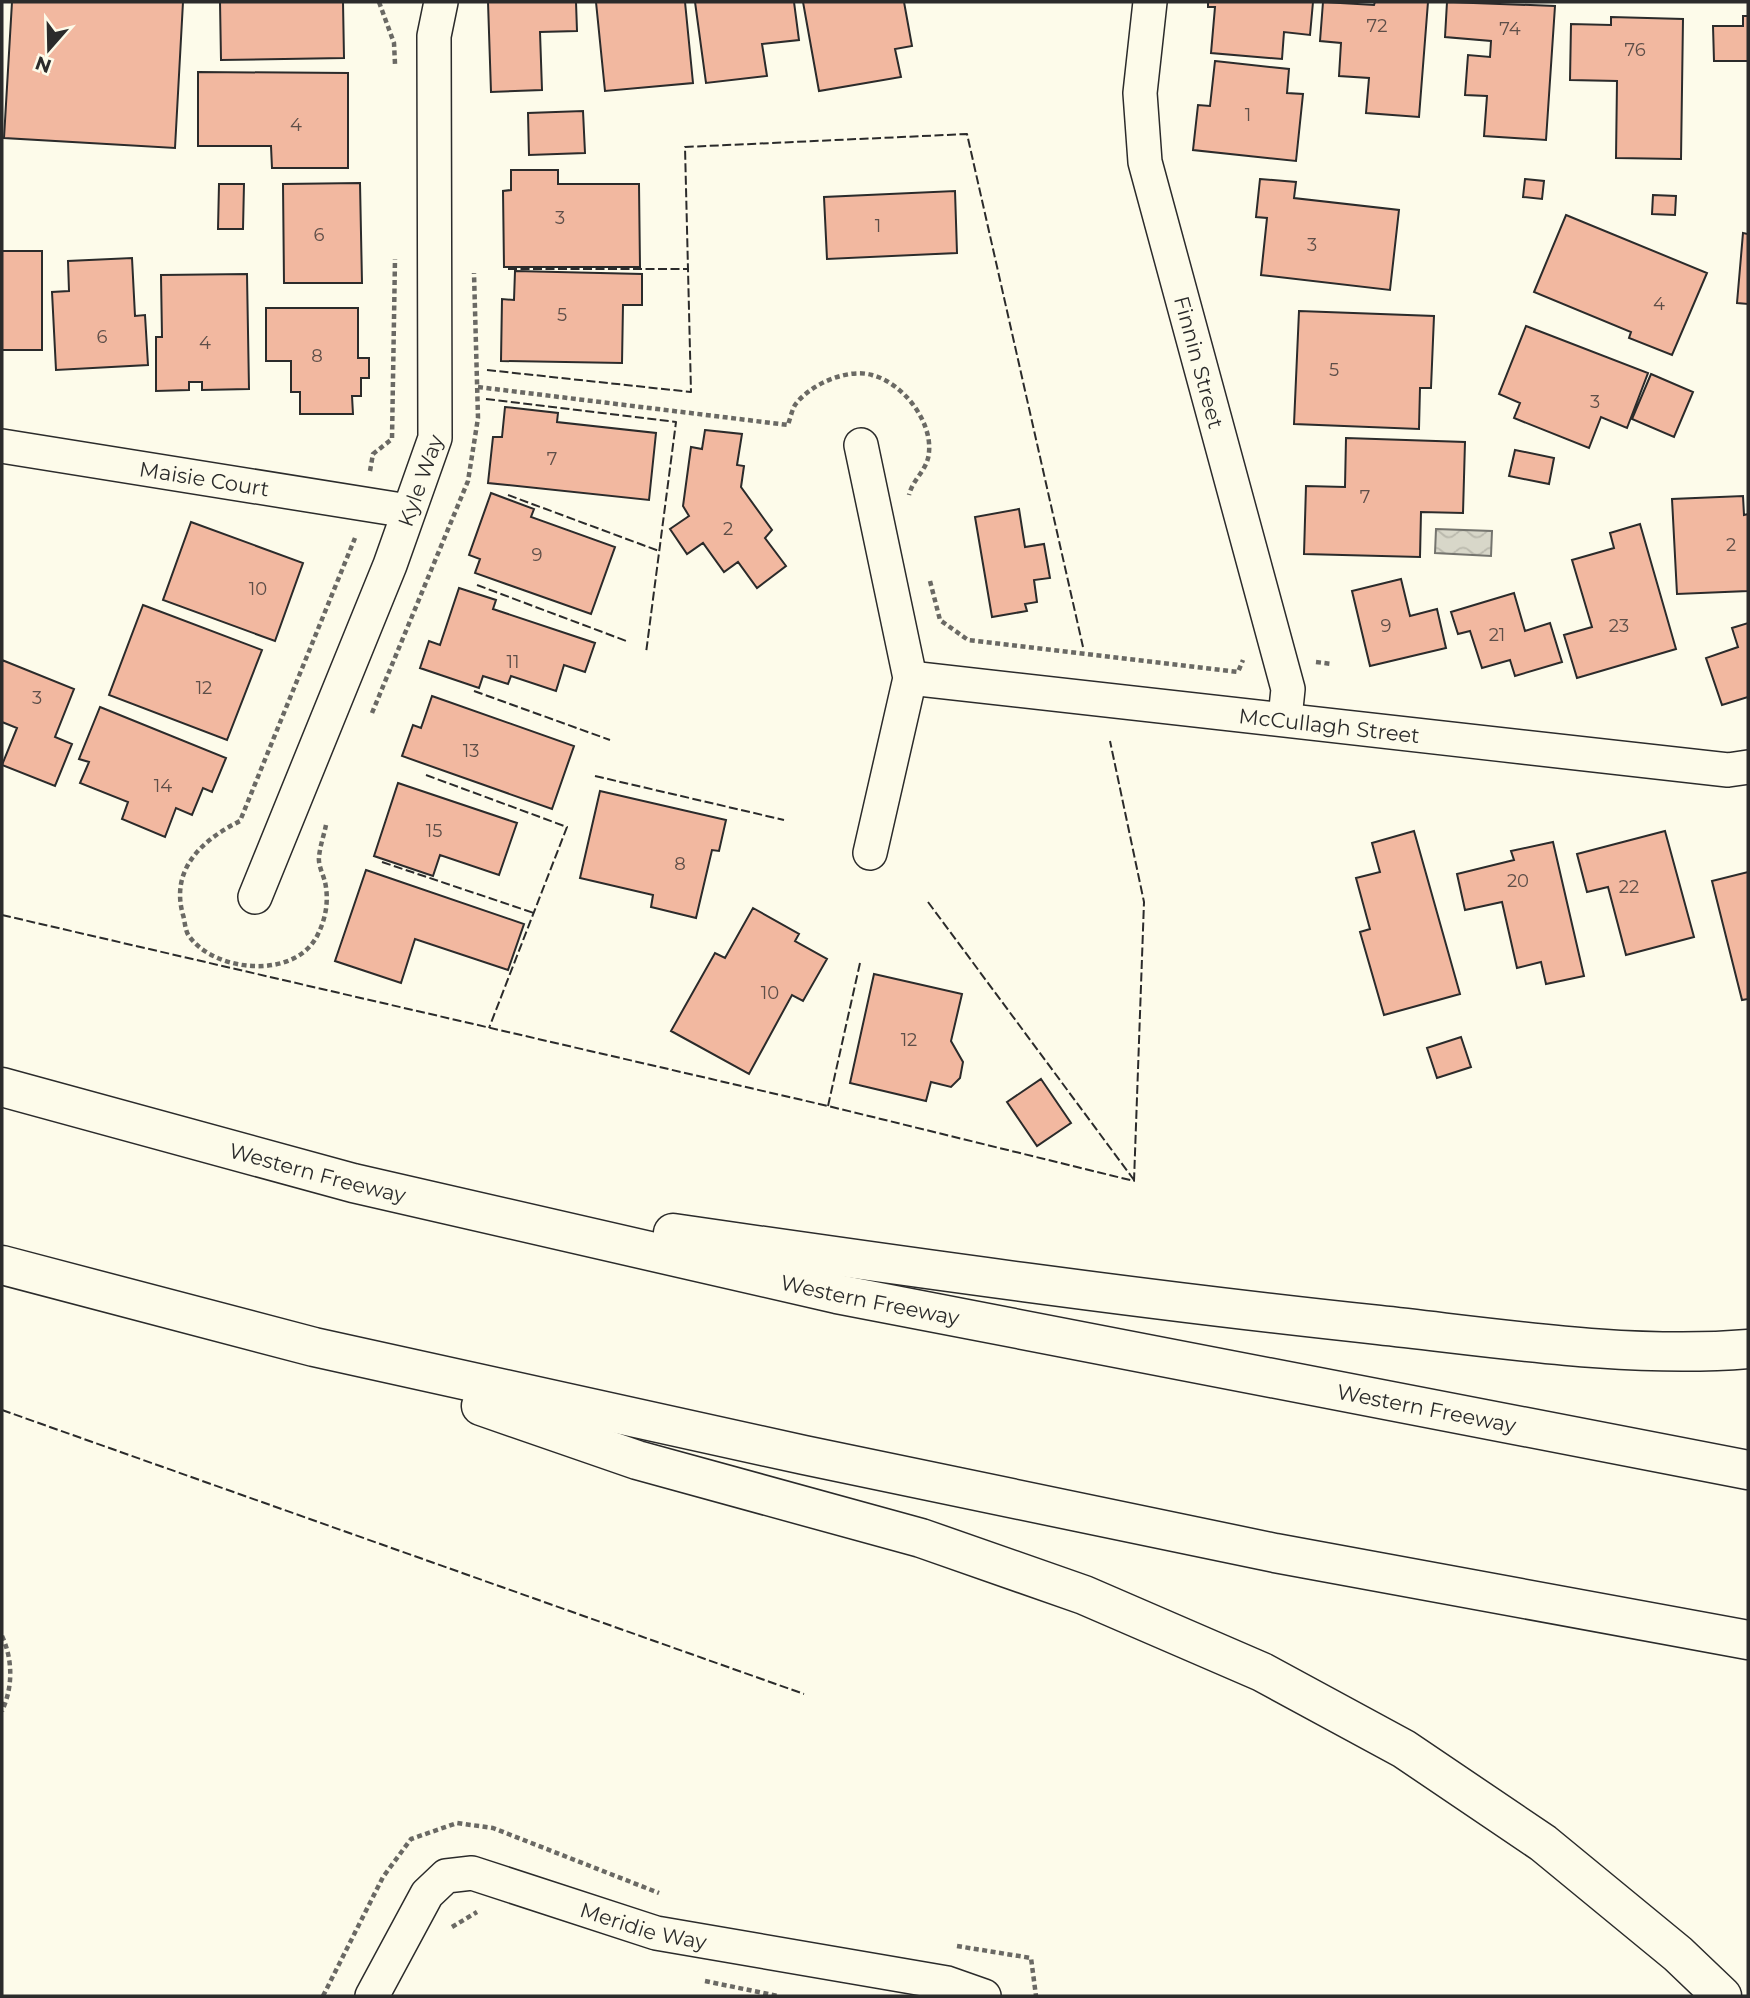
<svg xmlns="http://www.w3.org/2000/svg" width="1750" height="1998" font-family="Montserrat,sans-serif">
	<defs>
		<pattern id="water-waves" width="16" height="10" patternUnits="userSpaceOnUse" patternTransform="scale(1.75)"><rect width="16" height="10" fill="#d8d7c9"/><path d="M0 5q4-4 8 0t8 0" fill="none" stroke="#bab9ad"/></pattern>
	</defs>
	<rect width="100%" height="100%" fill="#fdfbea"/>
	<path fill="url(#water-waves)" stroke="#74746e" stroke-width="2" d="M1436,529L1492,531L1491,556L1435,553Z"/>
	<path fill="#f2b8a0" stroke="#2b2b2b" stroke-width="2" d="M12,2H183L175,148L4,138Z
		M220,2H343L344,58L221,60Z
		M488,2H576L577,31L540,32L542,90L491,92Z
		M596,2H685L693,83L605,91Z
		M695,2H794L799,40L762,44L767,76L706,83Z
		M803,2H904L912,46L895,49L901,77L819,91Z
		M1208,2H1313L1310,35L1284,32L1282,59L1211,53L1215,7H1208Z
		M1323,2L1374,5L1375,2H1428L1419,117L1366,113L1369,78L1339,76L1341,43L1320,41Z
		M1447,2L1555,6L1546,140L1484,136L1487,96L1465,95L1468,55L1490,57L1491,41L1445,37Z
		M1743,16H1748V61H1714L1713,26H1743Z
		M1611,17L1683,19L1681,159L1616,158L1617,81L1570,80L1571,24L1611,25Z
		M1215,61L1289,69L1287,93L1303,94L1296,161L1193,150L1198,105L1210,106Z
		M198,72L348,73V168H272L271,146H198Z
		M583,111L585,153L529,155L528,113Z
		M511,170H558V184H639L640,267H504L503,191L511,190Z
		M1260,179L1296,182L1294,198L1399,210L1390,290L1261,275L1267,218L1256,217Z
		M1525,179L1544,181L1542,199L1523,197Z
		M360,183L362,283H284L283,184Z
		M219,184H244L243,229H218Z
		M955,191L957,253L827,259L824,197Z
		M1653,195L1676,196L1675,215L1652,214Z
		M1566,215L1707,273L1672,355L1629,338L1631,332L1534,292Z
		M1743,233L1748,234V304L1737,303Z
		M2,251H42V350H2Z
		M132,258L135,316L145,315L148,365L56,370L52,292L69,291L68,261Z
		M515,271L642,274V305H623L622,363L501,361L502,299L514,300Z
		M247,274L249,389L202,390V382H189V390L156,391V337H162L161,275Z
		M266,308H358V358H369V378H361V396H352L353,414H300V392H291V361H266Z
		M1299,311L1434,316L1431,388H1420L1419,429L1294,424Z
		M1526,326L1648,373L1627,428L1601,417L1589,448L1514,418L1520,403L1499,394Z
		M1651,374L1693,392L1674,437L1632,419Z
		M505,407L558,413L557,422L656,433L649,500L488,483L493,437H502Z
		M705,430L742,434L737,465L744,466L741,487L772,530L765,538L786,566L757,588L738,562L724,572L703,543L687,554L670,529L689,516L683,506L691,447L702,449Z
		M1346,438L1465,442L1463,513L1421,512L1420,557L1304,554L1306,486L1345,487Z
		M1515,450L1554,458L1549,484L1509,476Z
		M491,493L534,509L531,517L615,547L591,614L475,573L480,559L469,555Z
		M1743,496L1744,515L1748,514V591L1677,594L1672,499Z
		M1019,509L1025,547L1044,544L1050,578L1034,580L1037,602L1025,604L1027,611L992,617L975,517Z
		M191,522L303,563L275,641L163,600Z
		M1640,524L1676,649L1577,678L1564,635L1592,627L1572,560L1614,548L1610,533Z
		M1401,579L1410,616L1437,609L1446,648L1370,666L1352,591Z
		M459,588L496,600L493,609L595,643L585,672L564,665L556,691L511,676L508,684L483,676L479,688L420,668L429,641L440,645Z
		M1514,593L1525,631L1550,623L1562,662L1515,676L1510,660L1482,668L1470,631L1458,634L1451,612Z
		M143,605L262,650L227,740L109,695Z
		M1748,623V697L1722,705L1706,658L1738,647L1732,628Z
		M2,660L74,689L55,737L72,744L55,786L2,765L17,728L2,722Z
		M432,696L574,746L552,809L402,756L413,725L421,728Z
		M100,707L226,758L212,792L203,788L192,815L176,808L165,837L122,819L128,802L80,783L89,762L79,759Z
		M398,783L517,823L499,875L440,855L433,876L374,856Z
		M600,791L726,820L719,851L712,850L696,918L651,907L653,895L580,878Z
		M1414,831L1460,994L1384,1015L1360,932L1370,929L1356,878L1380,872L1372,843Z
		M1665,831L1694,937L1626,955L1608,887L1587,892L1577,854Z
		M1553,842L1584,976L1546,984L1541,962L1517,968L1502,902L1465,910L1457,874L1514,860L1511,851Z
		M366,870L524,924L508,970L415,939L401,983L335,961Z
		M1748,872V999L1742,1000L1712,881Z
		M753,908L799,934L795,941L827,959L803,1001L792,995L749,1074L671,1031L715,953L725,958Z
		M874,974L962,994L951,1041L963,1062L960,1078L951,1087L931,1082L926,1101L850,1083Z
		M1461,1037L1471,1067L1437,1078L1427,1048Z
		M1041,1079L1071,1123L1037,1146L1007,1102Z"/>
	<g fill="none" stroke-linecap="round" stroke-linejoin="round">
		<g stroke="#2b2b2b" stroke-width="36">
			<g id="street">
				<path id="s1" d="M1150,2L1140,93L1145,162L1288,689L1285,718"/>
				<path d="M861,445L910,678L870,853"/>
				<path id="s2" d="M2,446L408,511"/>
				<path id="s3" d="M910,678L1728,770L1748,767"/>
				<path id="s4" d="M255,897L390,565L435,438L434,36L441,2"/>
				<path id="s5" d="M372,1996L427,1894L446,1876L472,1873L656,1933L947,1983L984,1996"/>
			</g>
		</g>
		<g stroke="#2b2b2b" stroke-width="41">
			<g id="highway">
				<path id="s6" d="M2,1087L353,1183L837,1294L1748,1470"/>
				<path d="M673,1233C908,1267 1143,1300 1379,1325C1498,1338 1630,1359 1748,1349"/>
				<path d="M2,1265L314,1347L804,1455L1275,1553L1748,1640"/>
				<path d="M481,1406L637,1460L921,1538L1084,1595L1262,1672L1404,1749L1543,1843L1678,1954L1722,1996"/>
			</g>
		</g>
		<path stroke="#6a6964" stroke-width="4.5" stroke-dasharray="5 3.5" stroke-linecap="butt" d="M379,2L394,43L395,64
			M478,387L788,425C790,419 792,410 795,405C810,384 848,368 872,375C903,383 932,421 929,452C928,470 913,478 909,495
			M370,471L373,454L392,439L395,259
			M930,581L940,620L968,640L1238,672L1243,660
			M1316,662L1332,664
			M372,713L468,481L478,418L474,273
			M326,825C324,835 320,846 319,857C318,865 323,874 325,882C329,900 326,918 318,934C297,980 215,973 189,936C185,931 185,921 183,915C170,869 202,840 240,821L355,538
			M2,1636C13,1660 13,1687 2,1711
			M452,1927L477,1912
			M957,1946L1031,1958L1036,1996
			M705,1981L778,1996
			M323,1996L383,1877L411,1839L457,1823L493,1828L659,1893"/>
		<use href="#street" stroke="#fdfbea" stroke-width="33"/>
		<use href="#highway" stroke="#fdfbea" stroke-width="38"/>
		<path stroke="#2b2b2b" stroke-width="2" stroke-dasharray="9 3.5" stroke-linecap="butt" d="M508,269H687
			M487,370L691,392L685,147L967,134L1083,647
			M486,399L676,422L646,653
			M508,495L659,551
			M477,585L629,642
			M474,691L610,740
			M426,775L567,827L489,1028
			M595,776L784,820
			M382,862L534,913
			M928,902L1134,1180
			M2,915L828,1106L1134,1181L1144,902L1110,741
			M828,1106L860,963
			M2,1410L804,1694"/>
	</g>
	<g text-anchor="middle" dominant-baseline="central" stroke-width="5" stroke-linejoin="round" paint-order="stroke">
		<g font-size="18" fill="#5d4e48">
			<text x="1377" y="26">72</text>
			<text x="1510" y="29">74</text>
			<text x="1635" y="50">76</text>
			<text x="1248" y="115">1</text>
			<text x="296" y="125">4</text>
			<text x="560" y="218">3</text>
			<text x="878" y="226">1</text>
			<text x="319" y="235">6</text>
			<text x="1312" y="245">3</text>
			<text x="1659" y="304">4</text>
			<text x="562" y="315">5</text>
			<text x="102" y="337">6</text>
			<text x="205" y="343">4</text>
			<text x="317" y="356">8</text>
			<text x="1334" y="370">5</text>
			<text x="1595" y="402">3</text>
			<text x="552" y="459">7</text>
			<text x="1365" y="497">7</text>
			<text x="728" y="529">2</text>
			<text x="1731" y="545">2</text>
			<text x="537" y="555">9</text>
			<text x="258" y="589">10</text>
			<text x="1386" y="626">9</text>
			<text x="1619" y="626">23</text>
			<text x="1497" y="635">21</text>
			<text x="513" y="662">11</text>
			<text x="204" y="688">12</text>
			<text x="37" y="698">3</text>
			<text x="471" y="751">13</text>
			<text x="163" y="786">14</text>
			<text x="434" y="831">15</text>
			<text x="680" y="864">8</text>
			<text x="1518" y="881">20</text>
			<text x="1629" y="887">22</text>
			<text x="770" y="993">10</text>
			<text x="909" y="1040">12</text>
		</g>
		<g font-size="21" fill="#2b2b2b" stroke="#fdfbea">
			<text stroke="none"><textPath href="#s1" startOffset="368">Finnin Street</textPath></text>
			<text stroke="none"><textPath href="#s2" startOffset="205">Maisie Court</textPath></text>
			<text stroke="none"><textPath href="#s4" startOffset="448">Kyle Way</textPath></text>
			<text stroke="none"><textPath href="#s3" startOffset="422">McCullagh Street</textPath></text>
			<text stroke="none"><textPath href="#s6" startOffset="327">Western Freeway</textPath></text>
			<text stroke="none"><textPath href="#s6" startOffset="894">Western Freeway</textPath></text>
			<text stroke="none"><textPath href="#s6" startOffset="1461">Western Freeway</textPath></text>
			<text stroke="none"><textPath href="#s5" startOffset="348">Meridie Way</textPath></text>
		</g>
	</g>
	<rect width="1750" height="1998" fill="none" stroke="#2b2b2b" stroke-width="7"/>
	<g transform="translate(49 49) rotate(200)" stroke="#fdfbea" stroke-width="5" paint-order="stroke">
	<path d="M0-5L12 26L0 18L-12 26Z" fill="#2b2b2b"/>
	<text y="-10" font-size="19" font-weight="bold" text-anchor="middle" fill="#2b2b2b">N</text>
	</g>
</svg>
